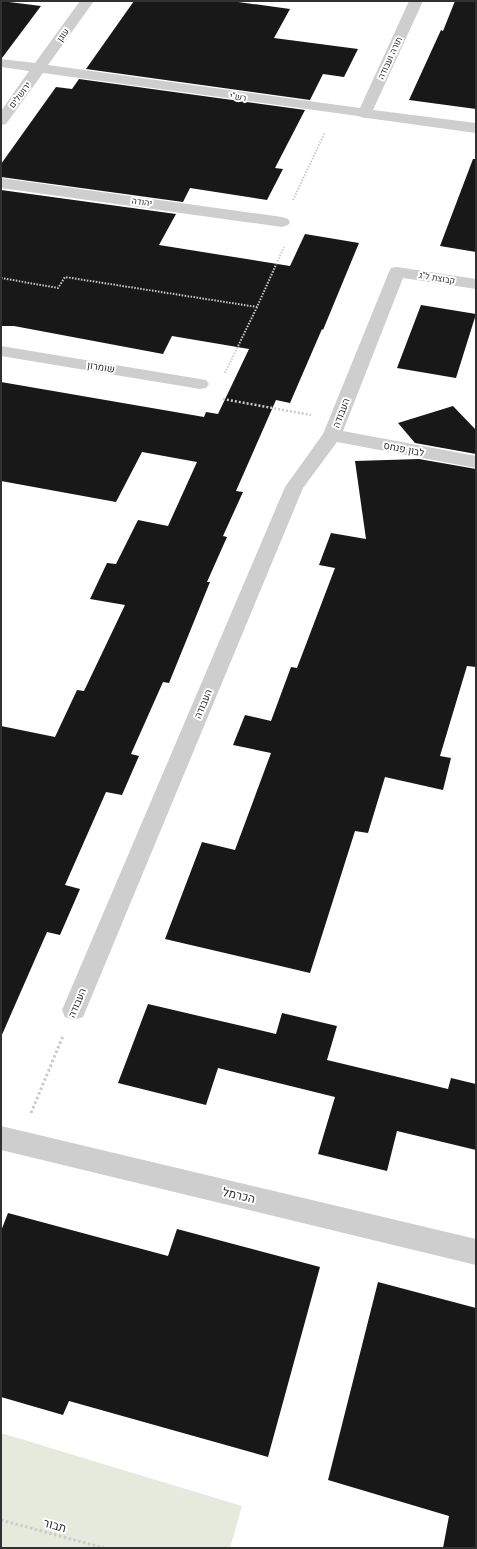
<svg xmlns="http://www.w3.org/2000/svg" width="477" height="1549" font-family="Poppins,Heebo,sans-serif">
	<rect width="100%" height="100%" fill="#fff"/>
	<path fill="#e5eadd" d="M1,1433L242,1506L230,1548H1Z"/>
	<path fill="#181818" d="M1,1L41,6L2,58H1Z
		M134,1H231L290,9L274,38L358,49L344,77L323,74L310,100L86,69Z
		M455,1H476V109L409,100L441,30L443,31Z
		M79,79L305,110L275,168L283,169L267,200L190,188L183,202L1,177V164L56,87L72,89Z
		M473,159H476V252L440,246Z
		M1,190L176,214L159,245L290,266L305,234L359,243L323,330L322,329L290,403L276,400L236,491L243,492L223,536L227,537L207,582H210L169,683L163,682L131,754L139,756L122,795L106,792L65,885L80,889L60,935L47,932L1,1037V726L55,737L77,690L84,691L125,605L90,599L107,563L116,564L138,520L168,526L197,462L142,452L116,502L1,481V382L204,417L206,412L218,414L249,349L172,336L163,354L14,326H1Z
		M421,305L476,314L456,378L397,368Z
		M453,406L476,430V454L415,443L398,423Z
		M419,459L476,469V667L467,666L440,756L451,758L443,790L385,777L368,833L355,831L310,973L165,939L202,842L235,850L271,753L233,745L245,715L271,721L291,667L297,668L335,568L319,565L331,533L366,539L355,461Z
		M148,1004L276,1034L282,1013L337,1026L327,1060L448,1089L451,1078L476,1084V1150L397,1131L387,1171L318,1154L335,1097L218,1068L206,1105L118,1083Z
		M8,1213L168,1256L177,1229L320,1267L268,1457L69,1401L63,1415L1,1397V1231Z
		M378,1282L476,1308V1548H443L449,1516L328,1480Z"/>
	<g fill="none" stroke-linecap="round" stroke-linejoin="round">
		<path stroke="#cbcbcb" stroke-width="2" stroke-dasharray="1.5 1.5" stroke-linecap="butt" d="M293,200L325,132
			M1,278L58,288L65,277L257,307L284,247
			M225,373L257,307"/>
		<path stroke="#cbcbcb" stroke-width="2.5" stroke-dasharray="2 2" stroke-linecap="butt" d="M223,399L311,415"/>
		<path stroke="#cbcbcb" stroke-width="3" stroke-dasharray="2.5 2.5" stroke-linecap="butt" d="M31,1113L63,1036
			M1,1520L104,1548"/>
		<path fill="#cecece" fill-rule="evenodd" d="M80,1H94L48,65L360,108L409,1H423L373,110L476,123V133L367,118H364L358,116L43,73L6,124L1,125V111L29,71L1,67V59L35,63Z
			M1,178L282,217L288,219L290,222L288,225L282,227L1,188Z
			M397,267L476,279V289L403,278L343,431L476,456V468L337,442L303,488L86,1010L83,1017L74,1020L65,1017L62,1010L285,487L323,434L389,272L391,268Z
			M1,346L200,379L206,380L209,384L206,388L200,389L1,356Z"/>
		<path fill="#cecece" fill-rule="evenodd" d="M1,1126L476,1239V1265L1,1150Z"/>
	</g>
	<g text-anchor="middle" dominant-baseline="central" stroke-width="4" stroke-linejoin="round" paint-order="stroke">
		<g font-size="9" fill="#313131" stroke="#fff">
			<text transform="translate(63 35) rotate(-55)">עוגן</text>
			<text transform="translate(390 58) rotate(-65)">תורה ועבודה</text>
			<text transform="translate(20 95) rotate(-53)">ירושלים</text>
			<text transform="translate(238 97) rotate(8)">רש"י</text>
			<text transform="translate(142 202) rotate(8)">יהודה</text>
			<text transform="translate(437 278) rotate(9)">קבוצת ל"ג</text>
		</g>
		<g font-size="10" fill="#313131" stroke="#fff">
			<text transform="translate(101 367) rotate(9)">שומרון</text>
			<text transform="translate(341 413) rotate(-69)">העבודה</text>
			<text transform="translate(404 449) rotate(11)">לבון פנחס</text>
			<text transform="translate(203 704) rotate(-67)">העבודה</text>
			<text transform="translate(77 1003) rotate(-67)">העבודה</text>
		</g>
		<g font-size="12" fill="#313131" stroke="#fff">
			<text transform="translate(239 1195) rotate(13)">הכרמל</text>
			<text transform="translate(55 1525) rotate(15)">תבור</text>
		</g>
	</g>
	<rect width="477" height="1549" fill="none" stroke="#313131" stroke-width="4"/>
</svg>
